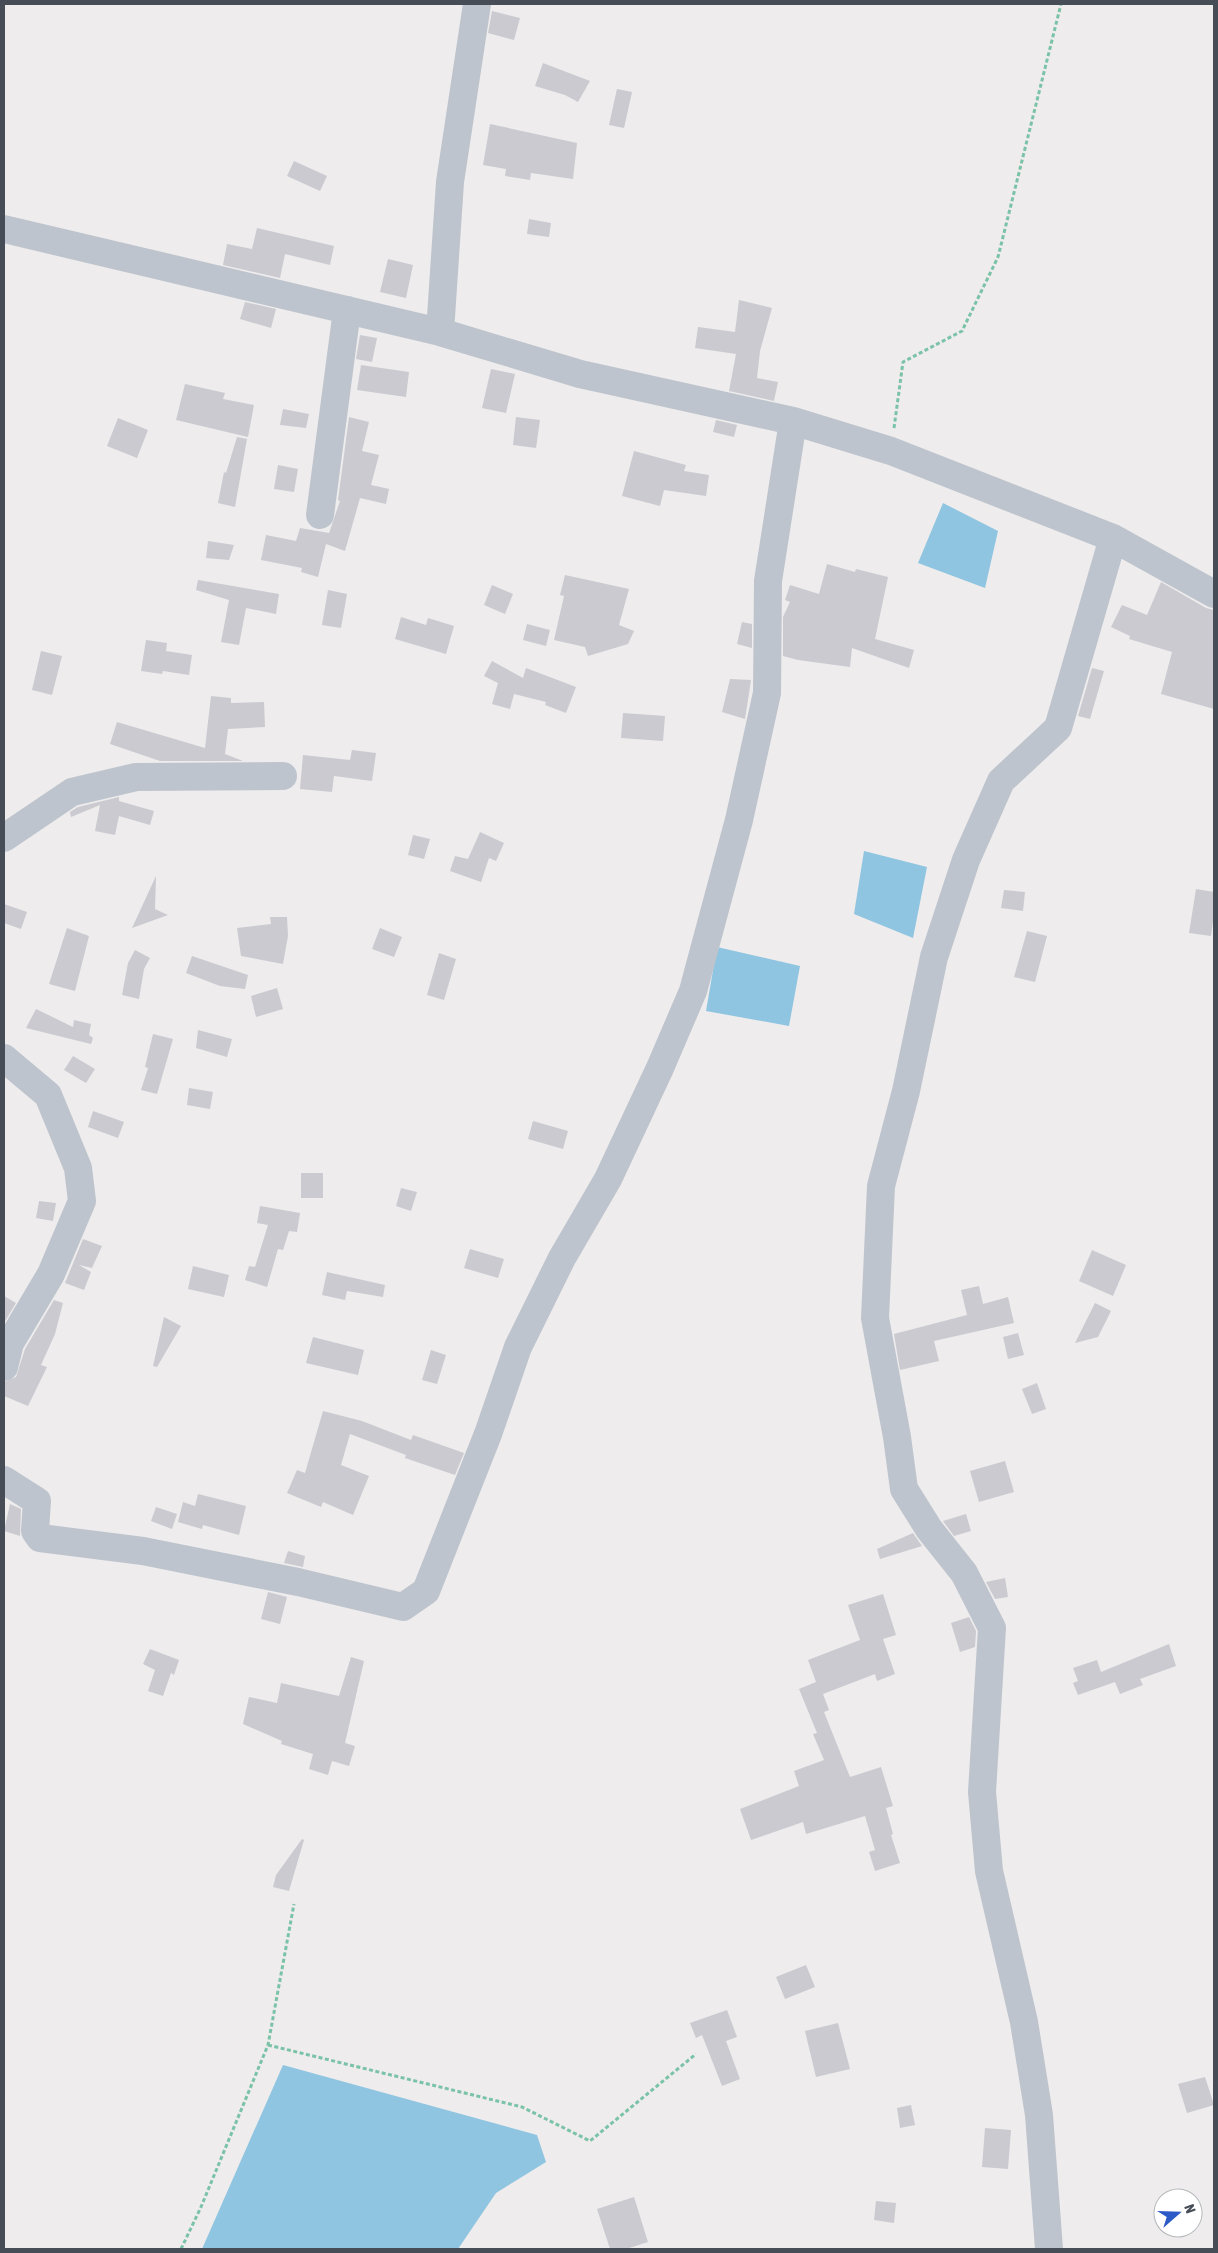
<svg xmlns="http://www.w3.org/2000/svg" width="1218" height="2253" font-family="'Asap Condensed',sans-serif">
	<rect width="100%" height="100%" fill="#eeecec"/>
	<path fill="#8fc5e1" d="M943,503L998,531L985,588L918,563Z
		M864,851L927,867L913,938L854,914Z
		M717,947L800,966L789,1026L706,1011Z
		M283,2065L537,2135L546,2162L496,2193L458,2249H202Z"/>
	<path fill="#cacad0" d="M492,11L520,18L514,40L488,33Z
		M543,63L590,81L578,102L565,95L535,86Z
		M617,89L632,92L624,128L609,125Z
		M490,124L577,143L573,179L531,173L530,180L505,176L506,169L483,165Z
		M294,161L327,176L320,191L287,176Z
		M529,219L551,223L549,237L527,234Z
		M257,228L334,246L330,265L285,254L280,278L223,265L227,244L252,249Z
		M388,259L413,265L406,298L380,292Z
		M739,300L772,308L760,351L757,378L778,382L774,401L729,391L736,354L695,348L698,327L735,332Z
		M245,302L276,309L271,328L240,319Z
		M360,335L377,338L372,362L356,359Z
		M361,365L409,372L406,397L357,390Z
		M491,369L515,374L506,413L482,408Z
		M185,384L225,393L223,399L254,405L248,437L176,420Z
		M283,409L309,414L306,428L280,425Z
		M349,417L369,422L362,451L379,455L371,485L389,489L386,504L360,498L345,551L326,544L318,577L301,572L302,568L261,560L266,535L296,541L300,528L329,533L328,536L340,501L338,500Z
		M516,417L540,420L536,448L513,445Z
		M118,418L148,430L137,458L107,446Z
		M716,420L737,425L734,437L713,432Z
		M237,437L247,439L235,507L218,503L224,472L226,473Z
		M634,451L686,465L684,471L709,475L706,496L664,490L660,506L622,496Z
		M278,465L298,469L294,492L274,489Z
		M208,541L234,545L229,560L206,558Z
		M827,564L855,572L856,569L888,577L875,639L914,650L909,668L852,648L850,667L798,660L783,656V617L790,602L785,600L790,585L819,594Z
		M565,575L629,589L619,625L634,631L628,644L588,656L585,647L554,640L564,596L560,595Z
		M198,580L279,594L276,614L246,608L239,645L221,642L229,600L196,590Z
		M1161,582L1206,608L1214,610V709L1161,694L1172,652L1129,639L1130,636L1111,627L1122,605L1147,615Z
		M492,585L513,594L505,614L484,605Z
		M328,590L347,594L341,628L322,625Z
		M401,617L426,625L428,618L454,626L446,654L395,639Z
		M742,622L752,624V648L737,644Z
		M527,624L550,630L546,646L523,640Z
		M146,640L167,643L166,651L192,655L189,675L163,671L162,674L141,671Z
		M41,651L62,656L52,695L32,690Z
		M492,661L523,678L526,668L576,687L566,713L545,705L546,702L514,694L510,709L492,704L498,683L484,676Z
		M1092,668L1104,671L1090,719L1078,716Z
		M730,679L751,680L745,719L722,712Z
		M211,696L231,698V703L264,702L265,727L228,729L225,754L243,761H160L110,744L117,722L205,748Z
		M623,713L665,716L663,741L621,738Z
		M352,750L376,753L372,781L334,776L332,792L300,789L303,755L350,760Z
		M119,797V801L154,811L150,825L119,816L115,835L95,831L100,805L71,817L70,812L78,807Z
		M480,832L504,843L496,861L489,858L481,882L450,871L455,856L468,859Z
		M413,835L430,839L424,859L408,855Z
		M156,876L155,909L168,915L132,928Z
		M1196,889L1214,892V914L1211,936L1189,933Z
		M1004,890L1025,892L1023,911L1001,908Z
		M4,904L27,912L21,929L4,923Z
		M270,917H287L288,936L283,964L241,956L237,928L271,924Z
		M67,928L89,936L75,991L49,984Z
		M380,928L402,937L394,957L372,949Z
		M1027,931L1047,936L1035,982L1014,977Z
		M135,950L150,958L144,969L139,999L122,995L128,963Z
		M439,953L456,959L444,1000L427,995Z
		M192,956L248,975L245,989L220,986L186,973Z
		M277,988L283,1009L256,1017L251,996Z
		M36,1009L73,1027L74,1020L91,1024L89,1035L93,1038L91,1044L26,1028Z
		M198,1030L232,1039L227,1057L196,1048Z
		M153,1034L173,1039L157,1094L141,1090L148,1068L145,1067Z
		M73,1056L95,1069L86,1083L64,1070Z
		M189,1088L213,1092L210,1109L187,1105Z
		M93,1111L124,1122L118,1138L88,1127Z
		M533,1121L568,1131L563,1149L528,1139Z
		M301,1173H323V1198H301Z
		M401,1188L417,1192L411,1211L396,1206Z
		M39,1201L56,1203L53,1221L36,1218Z
		M260,1206L300,1213L297,1232L289,1231L283,1250L278,1249L267,1287L245,1280L249,1266L255,1267L268,1225L257,1223Z
		M83,1239L102,1246L92,1268L79,1265L91,1272L84,1290L65,1283Z
		M470,1249L504,1259L498,1278L464,1268Z
		M1092,1250L1126,1265L1113,1296L1079,1281Z
		M193,1266L229,1275L224,1297L188,1289Z
		M327,1272L385,1285L383,1297L347,1291L345,1300L322,1295Z
		M979,1286L983,1304L1008,1297L1014,1323L934,1341L939,1361L900,1370L894,1334L967,1315L961,1290Z
		M4,1296L16,1303L4,1323Z
		M54,1300L63,1303L55,1334L41,1365L47,1367L28,1406L4,1396V1382L16,1377L25,1349Z
		M1095,1303L1111,1311L1098,1337L1075,1343Z
		M164,1317L181,1326L157,1367L153,1366Z
		M1018,1333L1024,1355L1008,1359L1003,1337Z
		M313,1337L364,1350L358,1375L306,1363Z
		M431,1350L446,1355L437,1384L422,1380Z
		M1037,1383L1046,1409L1032,1414L1022,1389Z
		M323,1411L362,1421L411,1440L413,1435L464,1453L455,1475L405,1458L406,1455L350,1434L341,1465L369,1476L353,1515L323,1502L321,1507L287,1493L297,1470L305,1473Z
		M1005,1461L1014,1492L979,1502L970,1471Z
		M198,1494L246,1506L239,1535L203,1525L202,1529L178,1522L183,1502L195,1506Z
		M10,1504L21,1509L20,1536L4,1531Z
		M156,1507L177,1514L172,1529L151,1521Z
		M966,1514L971,1531L954,1536L943,1521Z
		M913,1533L922,1546L880,1559L877,1549Z
		M288,1551L305,1556L303,1567L284,1563Z
		M1005,1578L1008,1597L995,1599L986,1582Z
		M268,1592L287,1597L280,1624L261,1619Z
		M883,1594L896,1635L883,1639L895,1674L877,1681L875,1674L823,1694L829,1710L824,1712L850,1777L881,1767L893,1806L886,1808L893,1834L891,1835L900,1863L875,1871L869,1852L875,1850L865,1816L806,1834L803,1822L751,1840L740,1809L799,1786L794,1771L824,1760L813,1734L817,1733L799,1689L816,1682L808,1660L860,1640L848,1605Z
		M969,1617L976,1631L975,1647L960,1652L951,1623Z
		M1169,1644L1176,1666L1140,1679L1143,1685L1120,1694L1115,1682L1078,1695L1073,1683L1078,1681L1073,1668L1097,1660L1101,1672Z
		M150,1649L179,1660L174,1675L171,1673L163,1696L148,1691L155,1670L143,1664Z
		M351,1657L364,1661L345,1743L355,1746L349,1766L332,1761L328,1775L309,1769L313,1754L281,1744L282,1741L243,1724L249,1697L277,1703L281,1683L339,1696Z
		M302,1839L304,1840L289,1891L273,1887L276,1875Z
		M806,1965L815,1987L785,1999L776,1977Z
		M727,2010L737,2037L726,2041L740,2079L722,2086L702,2035L696,2038L690,2023Z
		M838,2023L850,2069L816,2077L805,2031Z
		M1205,2077L1214,2105L1187,2113L1178,2084Z
		M911,2105L915,2125L900,2128L897,2108Z
		M985,2128L1011,2130L1008,2169L982,2167Z
		M634,2197L648,2242L626,2249H610L597,2209Z
		M876,2201L896,2203L894,2223L874,2220Z"/>
	<g fill="none" stroke-linecap="round" stroke-linejoin="round">
		<path stroke="#7ac2a8" stroke-width="3" stroke-dasharray="4 2.5" stroke-linecap="butt" d="M894,428L903,362L962,331L998,257L1061,4
			M268,2045L522,2107L590,2141L696,2054
			M181,2249L201,2207L268,2045L294,1904"/>
		<path stroke="#bec4cd" stroke-width="28" d="M4,229L440,332L580,374L793,421L891,451L1113,538L1214,594
			M440,332L450,182L477,4
			M320,515L347,310
			M4,838L72,792L136,777L283,776
			M4,1058L48,1095L78,1168L82,1201L51,1274L10,1343L4,1367
			M4,1480L37,1501L35,1531L40,1538L143,1551L298,1582L403,1607L426,1591L488,1434L518,1347L562,1258L608,1179L660,1068L693,991L739,820L767,693L768,581L793,421
			M1049,2249L1039,2115L1024,2022L989,1871L982,1792L992,1628L964,1573L929,1529L904,1489L897,1437L875,1318L881,1186L906,1091L934,957L966,860L1001,781L1058,728L1113,538"/>
	</g>
	<rect width="1218" height="2253" fill="none" stroke="#464d57" stroke-width="10"/>
	<g transform="translate(1178 2213) rotate(70)"><circle r="24" fill="#ffffff" stroke="#b5b8bc"/>
	<path d="M0-4L9 19L0 12L-9 19Z" fill="#2c5bc8"/>
	<text y="-8" font-size="14" font-weight="bold" text-anchor="middle" fill="#464d57">N</text>
	</g>
</svg>
